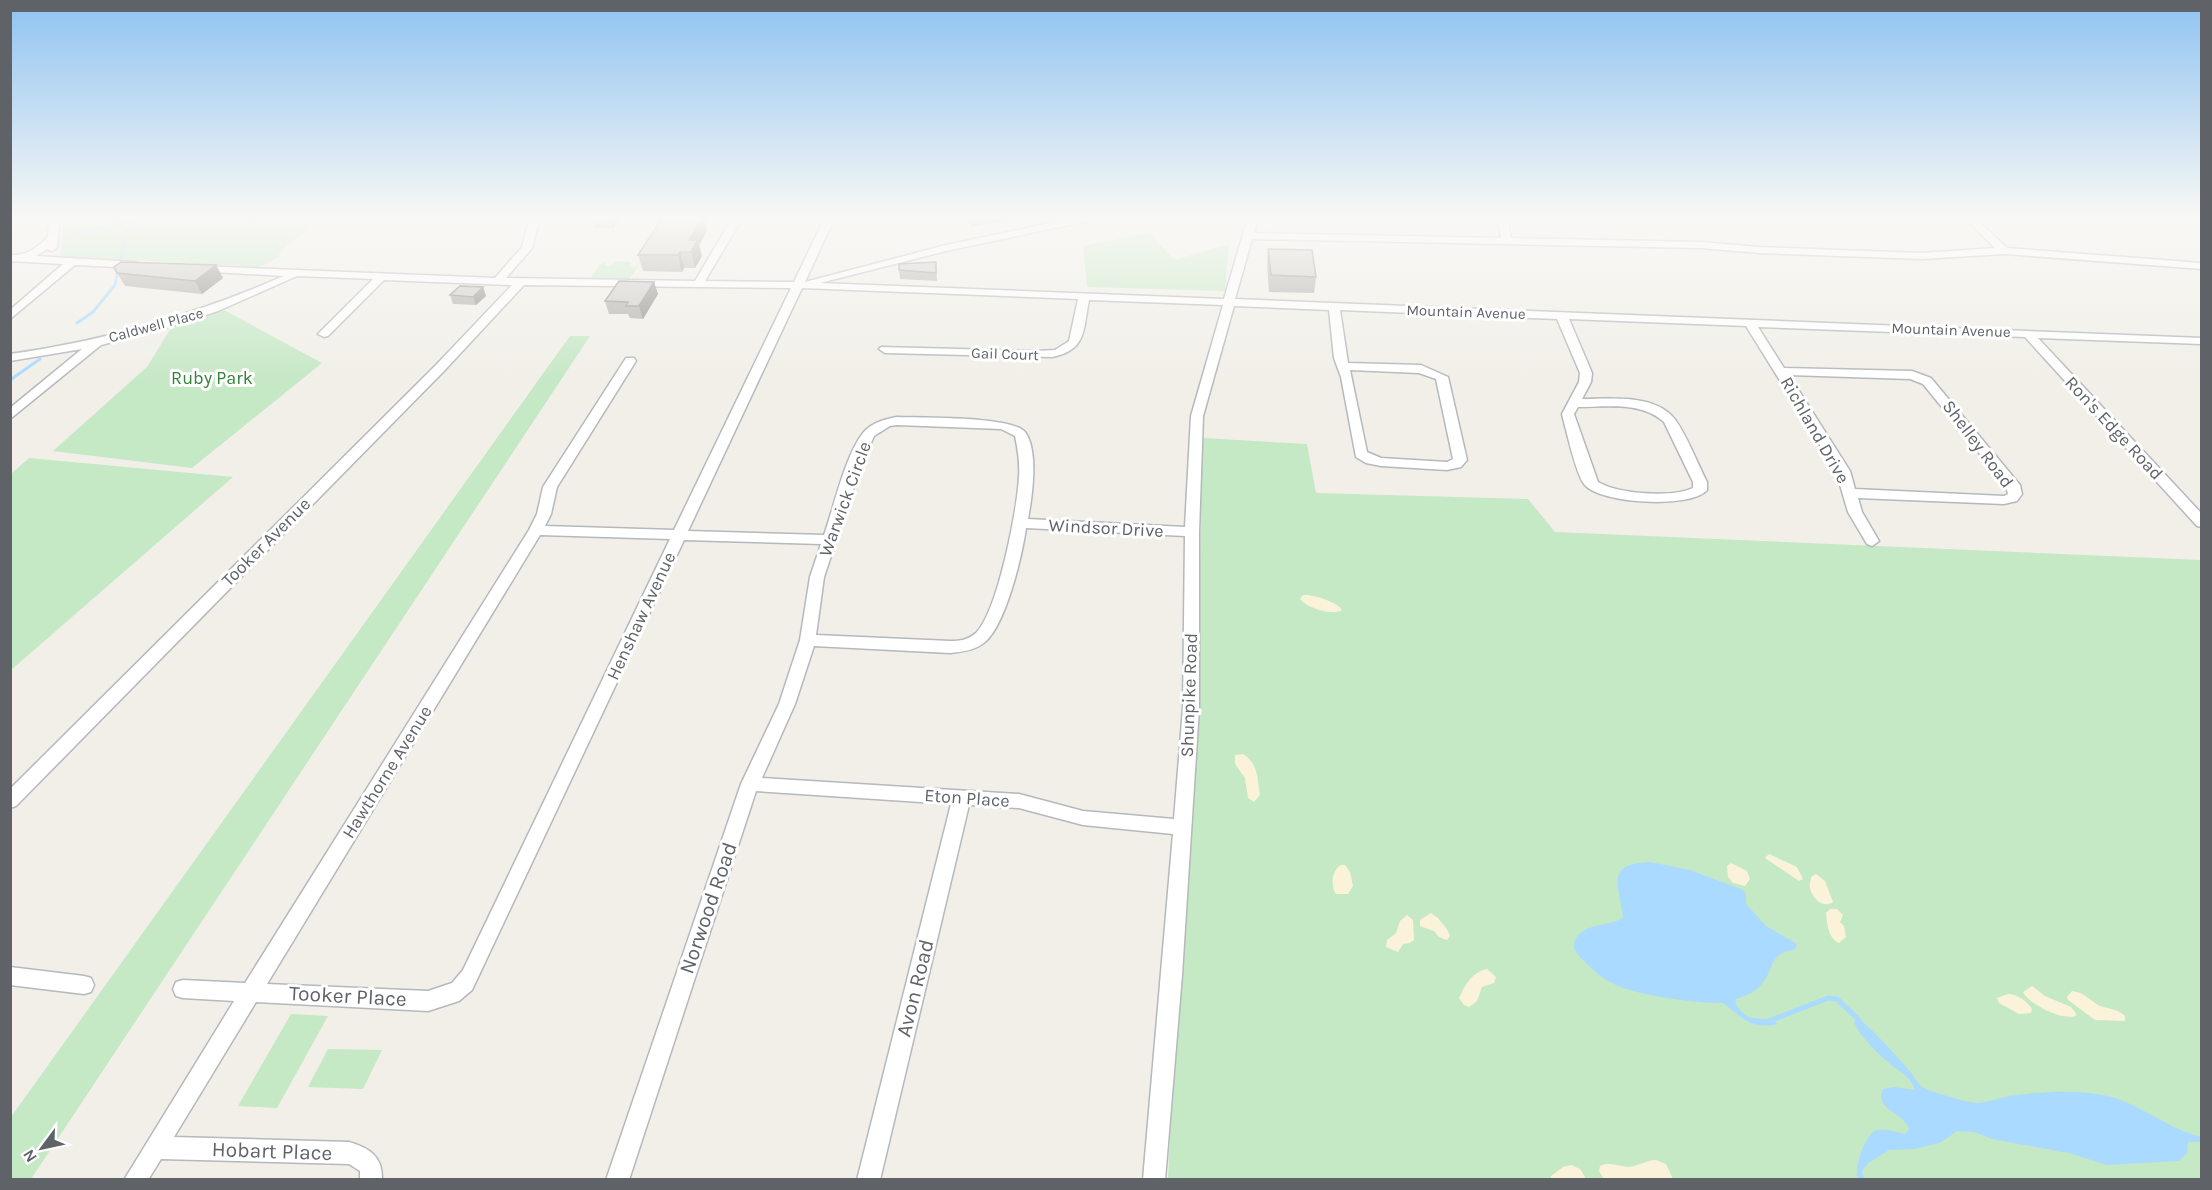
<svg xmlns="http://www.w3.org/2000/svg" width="2212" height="1190" font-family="Karla,sans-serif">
	<rect width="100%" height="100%" fill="#f1efe8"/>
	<path fill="#c5e8c5" d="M64,217H314L305,232L285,246L277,258L260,267L61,256Z
		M1149,233L1174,260L1229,244L1225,291L1087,287L1083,246Z
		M615,261L631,262L630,266L635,267L641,262L628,281H589L601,263L606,261L605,266H610Z
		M224,310L322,363L192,468L53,451L147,367L171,328Z
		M570,336H590L31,1179H11V1117Z
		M1202,438L1307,444L1316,493L1528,499L1555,532L2201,560V1179L1168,1180C1172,1069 1184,960 1190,850C1198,712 1200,575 1202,438Z
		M29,458L233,477L11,670V474Z
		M291,1014L328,1016L277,1108L238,1106Z
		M328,1049L382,1050L363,1089L308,1087Z"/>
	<path fill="#fbf3d9" d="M1303,595C1312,594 1338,602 1342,610C1332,616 1307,608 1300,599Z
		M1243,754C1259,764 1257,779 1260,795L1254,802L1248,798L1245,778L1235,764V755Z
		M1769,854L1797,867L1803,879L1799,881L1765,858Z
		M1731,863L1747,871L1750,879L1745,886L1733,883L1728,877L1727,866Z
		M1341,865H1345L1350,872L1353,886L1348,894H1336C1330,886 1332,870 1341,865Z
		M1816,874L1825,881L1833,902C1824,909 1812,899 1810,888C1809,884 1811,881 1811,877Z
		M1830,909H1837L1843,915L1840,922L1844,926L1846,937L1839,943C1828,938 1827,924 1826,913Z
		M1431,913L1438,918C1442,924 1448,928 1450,936L1447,940L1439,937L1434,931L1420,926V920Z
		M1407,915L1413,920L1414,940L1410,943L1403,944L1398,952L1386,947L1387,940L1396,933L1400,921Z
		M1487,969L1496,977L1494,983L1482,987L1477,1001L1469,1007L1464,1005L1459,998C1465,985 1472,972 1487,969Z
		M2032,986L2045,996L2071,1007L2077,1015C2066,1023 2027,1003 2023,992Z
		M2072,991C2083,992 2089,999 2098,1005C2107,1010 2116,1007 2125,1016V1021L2095,1020L2068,1000L2067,997Z
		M2008,994C2017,994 2027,1001 2032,1009L2031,1013L2019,1014L1999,1003L1997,998Z
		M1656,1160L1666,1164L1673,1179H1604L1599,1171L1600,1166C1610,1161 1619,1167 1629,1167C1639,1166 1646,1160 1656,1160Z
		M1571,1165L1580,1169L1586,1179H1551V1176L1563,1167Z"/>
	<path fill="#aadaff" d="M1650,862L1690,870L1743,890L1746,894V904L1766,926L1797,944L1795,949C1767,955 1776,967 1761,985C1755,992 1746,996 1736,999L1735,1002C1748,1028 1763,1012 1778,1024C1751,1030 1743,1018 1723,1003C1699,1003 1679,1000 1655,996C1623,989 1606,985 1583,960C1576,953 1570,946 1577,937C1587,923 1610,926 1623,918C1620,886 1603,864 1650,862Z
		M1857,1017C1875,1032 1892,1051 1908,1069C1914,1075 1917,1085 1926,1089C1936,1093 1968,1103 1979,1103C1989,1102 2000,1098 2010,1096C2038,1092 2068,1090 2097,1094C2136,1099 2164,1128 2201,1137V1142H2188L2187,1153L2179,1161L2107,1165L2069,1153L1992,1139L1974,1132L1957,1131L1940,1143L1914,1149L1889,1150L1868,1163L1862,1171L1864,1179H1858C1853,1169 1866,1132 1877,1130C1884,1128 1898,1132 1905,1134L1909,1129C1905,1113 1874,1110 1883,1089L1894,1087L1915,1090C1911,1076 1899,1072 1889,1063C1876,1052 1862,1038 1854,1023Z"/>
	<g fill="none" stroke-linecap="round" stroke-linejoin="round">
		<path stroke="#aadaff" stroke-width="3" d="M72,235L129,222
			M77,323L93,312L115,285L126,233L137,217
			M10,380L40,359"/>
		<path stroke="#aadaff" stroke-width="5" d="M1769,1021L1828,998L1837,999L1859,1020"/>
		<g stroke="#b5b8bc" stroke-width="3">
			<path id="minor" d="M50,217H60L57,248L52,251L47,249L36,256L136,262L141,265L136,268L75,265L10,319V310L63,264L10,261V255C27,256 36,248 48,237Z
				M530,217H540L532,248L506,278L695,281L733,217H743L705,281L794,282L825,217H835L805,282L946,245L1080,217H1097L1092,220L946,251L820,283L1224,299L1248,217H1258L1254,233L1501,238L1497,217H1507L1511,238L1701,242L1759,247L1922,253L1995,248L1964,217H1974L2007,248L2202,263V269L2004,254L1922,259L1759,253L1701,248L1252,239L1235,299L2202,338V344L2038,338L2202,514V527L2197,526L2025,337L1758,327L1784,368L1912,371L1931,378L2020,485L2022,494L2017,501L2004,504L1858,498L1862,512L1879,541L1872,546L1867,544L1848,512L1836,471L1746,326L1569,319L1592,373L1591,382L1582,399C1609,399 1651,394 1672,416C1684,428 1698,465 1707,482V490C1691,509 1599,504 1584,484C1576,474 1566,429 1562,414L1579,382L1580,373L1557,319L1340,310L1348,363L1421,365L1448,377L1467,460L1461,467L1447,470L1381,466L1366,463L1356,457L1341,377L1334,358L1329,310L1234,306L1203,416L1199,532V708L1182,975L1165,1180H1143L1173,834L1083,825L1019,808L969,805L880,1180H857L951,804L756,791L629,1180H606L741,784L779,704L800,640L810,577L821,544L684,540L472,990L459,1001L428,1011L256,1002L174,1137L349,1142C369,1148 383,1156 382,1180H360V1171L349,1164L161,1159L148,1180H124L234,1001L183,998L176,996L173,989L176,982L183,980L245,983L529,530L537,514L543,487L626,358H634L636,361L557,487L551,514L545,526L674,530L791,288L524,285L444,371L16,806L10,808V789L436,365L512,285L384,280L328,336L324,337L318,334L373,279L297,276L218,311L160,330L101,345L10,419V408L82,349L10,361V354C108,340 193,315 284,276L195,271L194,269L199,266L495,278L522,247ZM802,288L1078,299L1069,341L1055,350L1036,351L881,347L879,349L885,353L1052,357C1087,350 1083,330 1089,300L1223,305L1191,416L1185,527L1028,519C1032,497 1039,451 1025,432C1012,416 921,418 897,417C885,419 871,423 863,433C845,456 834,507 824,535L688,531ZM1350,370L1419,373L1436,379L1453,459L1447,462L1381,458L1367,452ZM1789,375L1910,379L1923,384L2006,486L2008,494L2004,496L1855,489L1850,471ZM1578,407C1606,407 1641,401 1664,422L1693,482V488C1672,498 1618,494 1598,482L1574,414ZM897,425L1001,429L1015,436C1018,450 1020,463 1019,477C1017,510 998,611 976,633C968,640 960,641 950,641L816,635L824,577L861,466L874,436L890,426ZM1026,528L1185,536L1183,708L1174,819L1083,811L1019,794L762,778L795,704L814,646L950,653C962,652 976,650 985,642C1006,624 1022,556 1026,528ZM540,535L670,539L463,970L452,983L428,991L267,984Z
				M2174,217H2186L2188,219L2183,222Z
				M10,967L84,976L91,978L94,985L91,992L84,994L10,985Z"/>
		</g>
		<use href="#minor" fill="#fff" fill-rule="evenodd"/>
	</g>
	<path fill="#afaea9" d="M592,217H622L613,228H594L591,218Z
		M965,217H1020L972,227L965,219Z
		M707,231L699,245L702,256L695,268H684L682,272L643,271L638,255Z
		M1268,249L1316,277L1314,293L1269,292L1267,265Z
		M936,262L937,281L900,279L899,270Z
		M216,265L223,278L202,294L125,286L117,273Z
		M654,282L658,294L643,319L630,318L628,314H609L605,301Z
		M483,287L486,296L476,305L453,304L450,295Z"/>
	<path fill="#8f8d8a" d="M612,217H622L613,228L610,218Z
		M702,217H704L707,231L699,245L702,256L695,268L689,240Z
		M971,217H1020L972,227Z
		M680,252L684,268L682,272L678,255Z
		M216,265L223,278L202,294L195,281Z
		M654,282L658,294L643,319L639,306Z
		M483,287L486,296L476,305L473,297Z"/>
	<path fill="#cccac5" stroke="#8f8d8a" stroke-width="1.5" d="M592,217H612L610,218H591Z
		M663,217H702L689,240H698L691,252H680L678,255H638Z
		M1268,249L1312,250L1316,277L1271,275Z
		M121,262L216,265L195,281L117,273L114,267Z
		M936,262V273L899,270V264Z
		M619,281L654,282L639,306H626L628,302L605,301Z
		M460,286L483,287L473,297L450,295Z"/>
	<linearGradient id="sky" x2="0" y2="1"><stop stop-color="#8fc3f1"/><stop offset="0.57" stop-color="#f9f8f5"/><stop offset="1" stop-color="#f9f8f5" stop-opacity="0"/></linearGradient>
	<rect width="2212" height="383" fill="url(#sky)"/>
	<g text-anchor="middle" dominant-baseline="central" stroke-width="6" stroke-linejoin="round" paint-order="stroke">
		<g font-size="15" fill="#5f6368" stroke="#fff">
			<text transform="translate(1466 312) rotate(2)">Mountain Avenue</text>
			<text transform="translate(156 325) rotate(-15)">Caldwell Place</text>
			<text transform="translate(1951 330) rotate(2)">Mountain Avenue</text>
			<text transform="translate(1005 354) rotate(2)">Gail Court</text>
		</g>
		<g font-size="18" fill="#348238" stroke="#fff">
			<text x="212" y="378">Ruby Park</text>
		</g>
		<g font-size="18" fill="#5f6368" stroke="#fff">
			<text transform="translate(2114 428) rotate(47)">Ron's Edge Road</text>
			<text transform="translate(1815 430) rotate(60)">Richland Drive</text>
			<text transform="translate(1978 444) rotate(53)">Shelley Road</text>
			<text transform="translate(845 499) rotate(-70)">Warwick Circle</text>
			<text transform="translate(1106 528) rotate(3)">Windsor Drive</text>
			<text transform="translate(266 542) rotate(-45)">Tooker Avenue</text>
			<text transform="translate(641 616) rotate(-65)">Henshaw Avenue</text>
			<text transform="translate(1189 695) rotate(-88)">Shunpike Road</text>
			<text transform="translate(387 772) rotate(-58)">Hawthorne Avenue</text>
			<text transform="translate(967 798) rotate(4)">Eton Place</text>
		</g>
		<g font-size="21" fill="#5f6368" stroke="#fff">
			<text transform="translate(708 908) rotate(-71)">Norwood Road</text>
			<text transform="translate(915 988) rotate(-76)">Avon Road</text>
			<text transform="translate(348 996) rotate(3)">Tooker Place</text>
			<text transform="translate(272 1151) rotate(2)">Hobart Place</text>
		</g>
	</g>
	<rect width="2212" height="1190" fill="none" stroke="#5f6368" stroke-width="24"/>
	<g transform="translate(42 1148) rotate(237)" stroke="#ffffff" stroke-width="4.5" paint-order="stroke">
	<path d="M0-4.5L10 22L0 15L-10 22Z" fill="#5f6368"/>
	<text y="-9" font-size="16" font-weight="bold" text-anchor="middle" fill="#5f6368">N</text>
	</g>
</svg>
